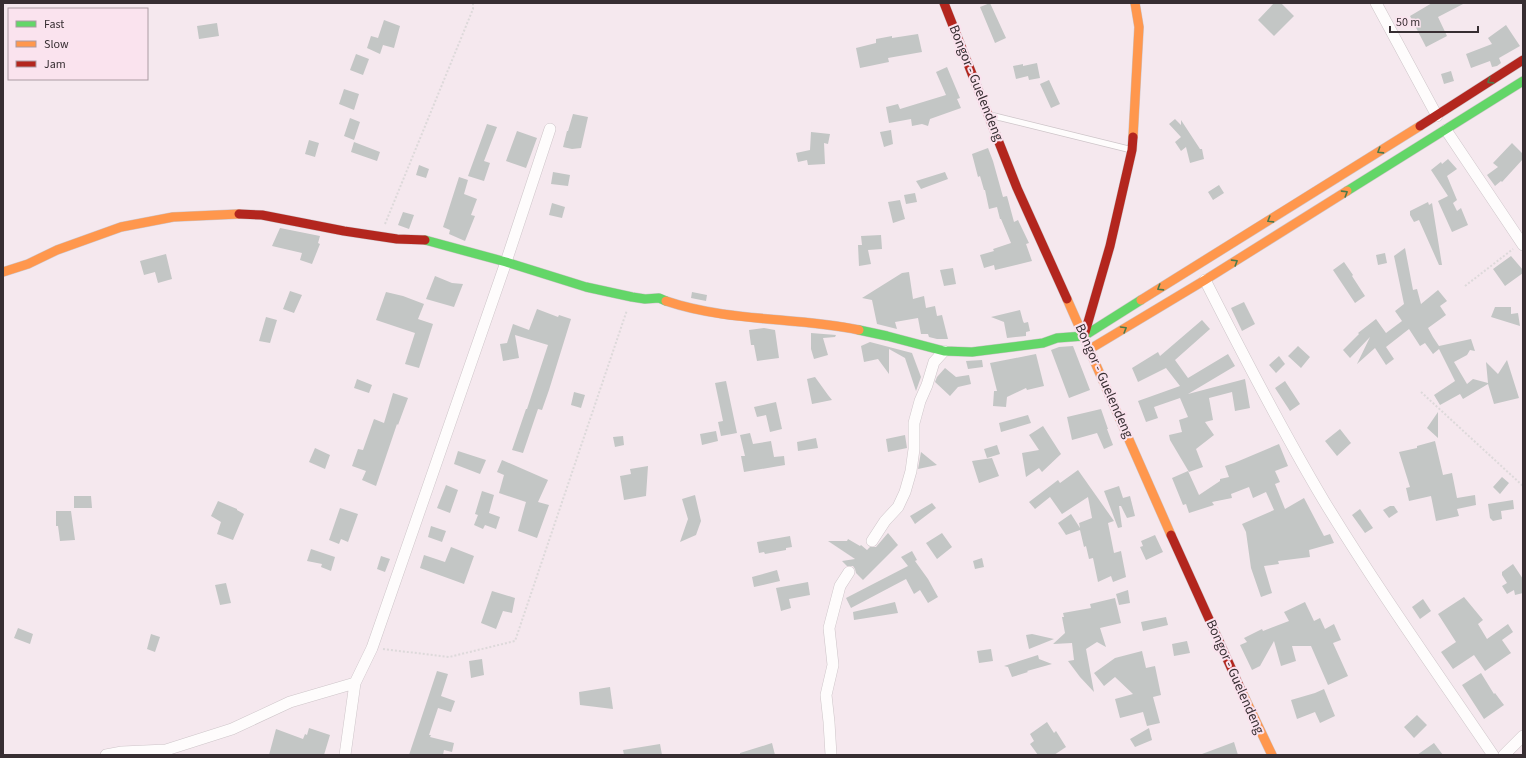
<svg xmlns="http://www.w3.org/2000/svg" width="1526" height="758" font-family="'Source Sans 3',sans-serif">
	<rect width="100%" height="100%" fill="#f5e8ee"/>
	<path fill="#c3c6c5" d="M990,3L1006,38L995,43L980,7Z
		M1274,3H1281L1294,16L1274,36L1258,20Z
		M1432,3H1465L1438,17L1447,36L1426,47L1410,16Z
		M384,20L400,26L394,48L383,45L380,54L367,48L371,36L378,38Z
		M217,23L219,36L199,39L197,26Z
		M1506,25L1520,46L1499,58L1501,63L1497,66L1492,67L1490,61L1471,68L1466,54L1492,44L1488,38Z
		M918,34L922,52L888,58L889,62L860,68L856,48L876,43V39L892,36V38Z
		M356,54L369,59L363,75L350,70Z
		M1037,63L1040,78L1029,80L1028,76L1016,79L1013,66L1023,64V66Z
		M947,67L960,98L957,99L961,108L930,119L928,126L922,124L912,126L911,119L889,123L886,107L898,104L900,109L946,95L936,72Z
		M1451,71L1454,81L1444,84L1441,74Z
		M1049,80L1060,104L1051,108L1040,84Z
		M344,89L359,94L354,110L339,104Z
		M573,114L588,117L581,148L572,149L563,147L567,131H568Z
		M350,118L360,122L354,140L344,136Z
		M1175,119L1181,125V120L1200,149H1202L1204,159L1190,163L1186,147L1181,151L1175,142L1181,137L1169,124Z
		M487,124L497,127L484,161L490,163L484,181L468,176Z
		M891,130L893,144L884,147L880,132Z
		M517,131L537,138L526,168L506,161Z
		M811,132L830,134L828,144L824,143L825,164L808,165L807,160L798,162L796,153L810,150Z
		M309,140L319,143L315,157L305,154Z
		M354,142L380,152L377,161L351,152Z
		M1512,143L1523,154V159L1502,182L1501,181L1495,186L1487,175L1498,167L1493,163Z
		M988,148L993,161L1003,197L1007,196L1014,222L1018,220L1029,243L1026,244L1032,261L995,270L994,265L984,268L980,255L994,251L993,249L1011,243L1001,219H1000L997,207L989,209L985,190H984L980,176L978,177L972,154Z
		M1448,159L1457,169L1447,176L1457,200L1453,203L1457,211L1461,208L1468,225L1452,232L1438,201L1448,196L1431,170L1441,162L1442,164Z
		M419,165L429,169L426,178L416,175Z
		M553,172L570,175L568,186L551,184Z
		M945,172L948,179L921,189L916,181Z
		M459,177L468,180L464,194L477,199L471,215L475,216L465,241L449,234L450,230L443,227Z
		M1219,185L1224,193L1213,200L1208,192Z
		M915,193L917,202L906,204L904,195Z
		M900,200L905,219L893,223L888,202Z
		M1428,202L1429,205L1432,203L1442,265H1439L1419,220L1414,222L1410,215V211Z
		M552,203L565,207L562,218L549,215Z
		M403,212L414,215L409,229L398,225Z
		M280,228L320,236L318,243L320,244L312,264L300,260L302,253L272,246Z
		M881,235L882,249L868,250L871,264L859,266L858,245H862L861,236Z
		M1405,248L1413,290L1417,289L1421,304L1438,290L1447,301L1440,306L1446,315L1428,328L1433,337L1439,346L1471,339L1475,351L1470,350L1467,355L1454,362L1467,384L1473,379L1488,383L1486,362L1498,374L1507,360L1519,398L1494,404L1488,384L1463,399L1460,394L1440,405L1434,395L1455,381L1439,349L1433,354L1425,343L1420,346L1409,329L1386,347L1394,359L1386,365L1375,348L1357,364L1370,337L1350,358L1343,350L1359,334L1358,333L1376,319L1386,333L1402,321L1395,311L1404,304L1394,256Z
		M1385,253L1387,263L1378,265L1376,255Z
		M166,254L172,279L158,283L155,272L144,275L140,261Z
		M1511,256L1523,270V273L1505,286L1493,269Z
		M1344,262L1353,275L1352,276L1365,296L1355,303L1333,270Z
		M953,268L956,284L944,286L940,270Z
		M909,272L913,299L924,296L926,308L935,306L937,316L942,315L948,339H937L929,337L928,334H921L918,318L895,322L897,329L877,324L872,300L862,298L902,273Z
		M435,276L452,283L463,284L454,307L426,299Z
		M290,291L302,295L294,313L283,309Z
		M386,292L403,296L424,304L418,319L433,324L419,368L405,364L415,333L376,320Z
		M692,292L707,295L706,301L691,298Z
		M1244,302L1255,324L1242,331L1231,308Z
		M1495,307H1511V314L1518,313L1520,326L1491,317Z
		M537,309L558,317L559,315L571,319L549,390L542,410L538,409L523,453L512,450L526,409H527L548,345L515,335L519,358L503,361L500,344L507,343L513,324L529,330Z
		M1020,310L1023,321L1024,323L1028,322L1030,331L1026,332V336L1007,338L1004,322L991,317Z
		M266,317L277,320L270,343L259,341Z
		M1202,320L1210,329L1175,360L1188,378L1228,354L1235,366L1188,394L1245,379L1250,408L1235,411L1232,392L1209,398L1213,420L1205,422L1214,435L1196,449L1203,467L1189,472L1170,440L1169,435L1182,432L1179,420L1188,417L1180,398L1154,407L1158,418L1146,422L1138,401L1180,386L1166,368L1138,382L1132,368L1158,352L1160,356Z
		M764,328L775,330L779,358L757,361L754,345H751L749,330Z
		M811,333L836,335L835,337L823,338L828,355L814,359L811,349Z
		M870,342L912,353L921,377L916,391L905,358L889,349V374L878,359L864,362L861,346Z
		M1073,346L1090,390L1069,398L1051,350L1059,347Z
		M1298,346L1310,357L1301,368L1288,356Z
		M1036,354L1044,386L1027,390L1026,388L1007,397L1006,407L993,406L994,391H997L990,363Z
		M1279,356L1285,364L1276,373L1269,365Z
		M982,360L983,367L968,369L966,361Z
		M945,368L956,377L969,375L971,384L958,387L950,396L935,382L937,377Z
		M815,377L828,395L832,400L812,404L807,379Z
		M357,379L372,385L369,393L354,388Z
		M726,381L737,433L721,436L718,422L723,421L715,383Z
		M1285,381L1300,404L1290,411L1275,388Z
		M574,392L585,395L581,408L571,405Z
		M393,393L408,398L398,425L397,424L376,486L362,480L366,471L352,466L358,449L363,450L374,419L384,423Z
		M776,402L782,429L770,432L766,415L757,417L754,407Z
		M1101,409L1108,429H1107L1113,445L1104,449L1097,433L1072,440L1067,417Z
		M1438,412V438L1427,428Z
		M1028,415L1031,423L1001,432L999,423Z
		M1043,426L1061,454L1042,472L1039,468L1026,477L1022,453L1039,450L1029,435Z
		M1340,429L1351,443L1337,456L1325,441Z
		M716,431L718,441L702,445L700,434Z
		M750,433L753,444L771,441L774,457L784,456L785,465L744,472L741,456H745L740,435Z
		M905,435L907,448L888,452L886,439Z
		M623,436L624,445L615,447L613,437Z
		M816,438L818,448L798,451L797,442Z
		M1435,441L1443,475L1452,473L1457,498L1475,495L1476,505L1457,509L1459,516L1436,521L1431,496L1409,501L1406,488L1410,487L1399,452L1417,448V446Z
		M1279,444L1288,466L1275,471L1280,482L1275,484L1285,509L1304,498L1324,536L1330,534L1334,543L1309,550L1310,557L1278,561L1279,564L1264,566L1272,593L1261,597L1251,568L1246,532L1242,524L1274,510L1266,492L1253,498L1249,487L1231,494L1232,498L1212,502L1214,505L1189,513L1186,504L1183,505L1172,478L1188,471L1199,495L1220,481V479L1229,477L1225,466L1234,463Z
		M997,445L1000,454L987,458L984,449Z
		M315,448L330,455L325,469L309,462Z
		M458,451L486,460L480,474L454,464Z
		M921,452L937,465L918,469Z
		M992,458L999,476L979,483L972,461Z
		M502,460L548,480L538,502L549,505L537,538L518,531L526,502L499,493L504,475L497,472Z
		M648,466L646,496L624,500L620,476L631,474L630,469Z
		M1078,470L1114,521L1108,523L1114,553L1121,551L1126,577L1113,582L1111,576L1098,582L1093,558L1089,559L1086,546L1084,547L1080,530L1066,535L1058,523L1071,514L1080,528L1079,523L1092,518L1088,497L1062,514L1050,497L1035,509L1029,502L1058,480L1060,483Z
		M1502,477L1509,483L1500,494L1493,487Z
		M446,485L458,490L450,513L437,508Z
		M1119,486L1123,498L1130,496L1135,516L1127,518L1121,506H1119L1122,527L1118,528L1104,491Z
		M482,491L494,495L489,513L500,517L496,529L485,525L483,529L474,525L478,515L475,514Z
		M695,495L701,521L696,535L680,542L688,519L682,499Z
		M74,496H91L92,508H74Z
		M1513,500L1514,509L1501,511L1502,519L1493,521L1490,518L1488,504Z
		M218,501L237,509V510L244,514L233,540L217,534L221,522L211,516Z
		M932,503L936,508L915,524L910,516Z
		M1390,506H1394L1398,512L1389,518L1383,510Z
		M340,508L358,514L348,542L341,539L339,544L329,540Z
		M1360,509L1373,528L1365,533L1352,515Z
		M56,511H71L75,540L60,541L58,526H56Z
		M431,526L446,531L442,542L428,537Z
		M888,533L898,545L863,580L856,573L855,569L853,566H847L842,561L855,559L828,541H847L848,539L860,546L861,545L867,550L870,547H876Z
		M942,533L952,547L937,559L926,543Z
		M1155,535L1163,552L1146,560L1140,547L1143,546L1141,541Z
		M790,536L792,547L786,548V550L765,554L764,552L759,553L757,542Z
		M451,547L474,556L464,584L420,568L424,555L445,562Z
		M311,549L335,557L331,571L321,567L322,564L307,561Z
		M912,551L917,560L915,561L928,579L938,597L928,603L920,590L914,594L906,579L851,608L846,598L908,566L901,557Z
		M381,556L390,559L385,572L377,569Z
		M982,558L984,567L975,569L973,561Z
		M1513,564L1523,579V593L1515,595L1514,590L1507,594L1502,586L1507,583L1502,575V572Z
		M777,570L780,581L754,587L752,577Z
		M808,582L810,595L789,599L791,608L781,611L776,588Z
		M226,583L231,603L220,605L215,585Z
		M1128,590L1130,603L1119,605L1116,594Z
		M492,591L515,598L512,613L503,611L496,629L481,623Z
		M1464,597L1483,620L1478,624L1487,639L1508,624L1513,632L1502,640L1511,653L1485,671L1474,655L1453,669L1441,652L1456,642L1438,614Z
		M1115,598L1121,623L1100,628L1106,647L1097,642L1086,649L1094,692L1080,677L1068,661L1074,660L1072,643L1053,644L1065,633L1062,617H1064L1063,613L1091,608L1090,604Z
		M1423,599L1431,611L1420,619L1412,607Z
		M895,602L898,613L854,620L853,612Z
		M1305,602L1314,621L1320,618L1325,629L1334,624L1341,640L1333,643L1348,676L1328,685L1311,646H1292L1296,661L1281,666L1274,641L1260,666L1252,670L1240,645L1247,642L1244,638L1262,629L1263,631L1289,621L1284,612Z
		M1166,617L1168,625L1143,631L1141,622Z
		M18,628L33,634L30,644L14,638Z
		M151,634L160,637L155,652L147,649Z
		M1032,634L1054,639L1029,649L1026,635Z
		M1187,641L1190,653L1174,656L1172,644Z
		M991,649L993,661L979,663L977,651Z
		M1142,651L1146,668L1155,666L1161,695L1153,697L1160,723L1147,726L1143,712L1120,718L1115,699L1133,694L1115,677L1104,686L1094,673L1115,658Z
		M1038,655L1039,659L1052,664L1027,671L1028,672L1012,677L1008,667L1004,666Z
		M482,659L484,675L471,678L469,661Z
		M437,671L448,674L441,696L455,701L451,712L438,708L429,735H431L430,737L454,743L452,752L444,750L443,755H409Z
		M1481,673L1494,694L1495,693L1504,705L1484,719L1462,685Z
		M610,687L613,709L580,705L579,692Z
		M1324,689L1335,716L1320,723L1315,712L1297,719L1291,700L1315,693Z
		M1417,715L1427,725L1414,738L1404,727Z
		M1047,722L1054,733L1056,731L1066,747L1054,755H1038L1030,744L1034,741L1030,734Z
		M309,728L330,735L324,755H269L276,729L303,739L305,734L307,735Z
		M1149,728L1152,740L1135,747L1130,739Z
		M1234,742L1238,755H1203L1202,754Z
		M772,743L775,755H740V753Z
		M1434,743L1443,755H1417Z
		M660,744L662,755H624L623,750Z"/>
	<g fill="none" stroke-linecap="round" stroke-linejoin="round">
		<g stroke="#cec5c9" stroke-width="7">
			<path id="lane" d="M994,116L1132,150"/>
		</g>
		<g stroke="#cec5c9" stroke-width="12">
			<path id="street" d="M1376,3L1437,116
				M1446,130L1523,245
				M1205,280C1243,355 1281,429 1324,501C1377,588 1436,671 1493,755
				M872,541L885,521L898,507L905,492L911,471L914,449V423L920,401L927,385L934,362L944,351
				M106,755L122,752L166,750L232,729L290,702L355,683L372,648L506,262L550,129
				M345,755L355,683
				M831,755L829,722L826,695L833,665L829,628L840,586L849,572
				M1504,755L1523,736"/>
		</g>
		<g stroke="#cec5c9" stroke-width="10">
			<path id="fast" d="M1347,191L1523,81
				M425,240L506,262L586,287L632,297L645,299L659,298L666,301
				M859,330L887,336L944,351L972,352L1043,343L1057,338L1084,336L1141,300"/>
		</g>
		<g stroke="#cec5c9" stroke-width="10">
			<path id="slow" d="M1133,137L1139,27L1135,3
				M3,272L28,264L57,250L121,227L173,217L239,214
				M1067,299L1171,535
				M1141,300L1420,126
				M666,301C728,322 796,317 859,330
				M1090,349L1205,280L1347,191
				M1242,692L1272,755"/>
		</g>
		<g stroke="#cec5c9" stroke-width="10">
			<path id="jam" d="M944,3L1017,188L1067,299
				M1420,126L1523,60
				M239,214L262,215L344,231L397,239L425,240
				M1084,336L1110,246L1132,150L1133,137
				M1171,535L1242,692"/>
		</g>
		<path stroke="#ddd9da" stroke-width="2" stroke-dasharray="2 2" stroke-linecap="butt" d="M385,224L473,9V3
			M1465,286L1513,249
			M1421,392L1523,486
			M383,649L449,657L515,641L627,310"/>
		<use href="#lane" stroke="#fefcfc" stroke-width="5.5"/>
		<use href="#street" stroke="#fefcfc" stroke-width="11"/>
		<use href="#fast" stroke="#63d668" stroke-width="9"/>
		<use href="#slow" stroke="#ff974d" stroke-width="9"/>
		<use href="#jam" stroke="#b3261e" stroke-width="9"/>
	</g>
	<defs><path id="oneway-chevron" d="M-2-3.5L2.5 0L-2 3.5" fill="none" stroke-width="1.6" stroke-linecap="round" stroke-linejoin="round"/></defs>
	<g stroke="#4b7a4a">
		<use href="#oneway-chevron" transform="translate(1490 81) rotate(147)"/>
		<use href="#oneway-chevron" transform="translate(1380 151) rotate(148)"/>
		<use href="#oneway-chevron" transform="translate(1345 193) rotate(-32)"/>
		<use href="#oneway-chevron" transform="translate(1270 220) rotate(148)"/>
		<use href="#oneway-chevron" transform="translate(1235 262) rotate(-32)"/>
		<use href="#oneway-chevron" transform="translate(1160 288) rotate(148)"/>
		<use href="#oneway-chevron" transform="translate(1124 329) rotate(-31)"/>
	</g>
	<g text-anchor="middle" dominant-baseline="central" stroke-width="4" stroke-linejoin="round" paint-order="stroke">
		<g font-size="14" fill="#372e32" stroke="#fae3ee">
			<text transform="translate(976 83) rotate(68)">Bongor - Guelendeng</text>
			<text transform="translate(1104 381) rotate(66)">Bongor - Guelendeng</text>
			<text transform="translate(1235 677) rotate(66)">Bongor - Guelendeng</text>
		</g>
	</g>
	<rect width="1526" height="758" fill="none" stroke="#372e32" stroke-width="8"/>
	<rect x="8" y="8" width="140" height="72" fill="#fae3ee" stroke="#ac9ba3"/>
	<rect x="16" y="21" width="20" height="6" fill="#63d668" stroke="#ac9ba3"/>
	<text x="44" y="28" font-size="12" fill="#372e32">Fast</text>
	<rect x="16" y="41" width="20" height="6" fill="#ff974d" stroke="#ac9ba3"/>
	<text x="44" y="48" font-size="12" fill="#372e32">Slow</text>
	<rect x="16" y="61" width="20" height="6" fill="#b3261e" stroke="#ac9ba3"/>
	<text x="44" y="68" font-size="12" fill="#372e32">Jam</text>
	<path d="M1390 26v6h88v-6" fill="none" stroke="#372e32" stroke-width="2"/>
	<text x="1396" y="26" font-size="12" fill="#372e32" stroke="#fae3ee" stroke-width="3" paint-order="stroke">50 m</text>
</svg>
